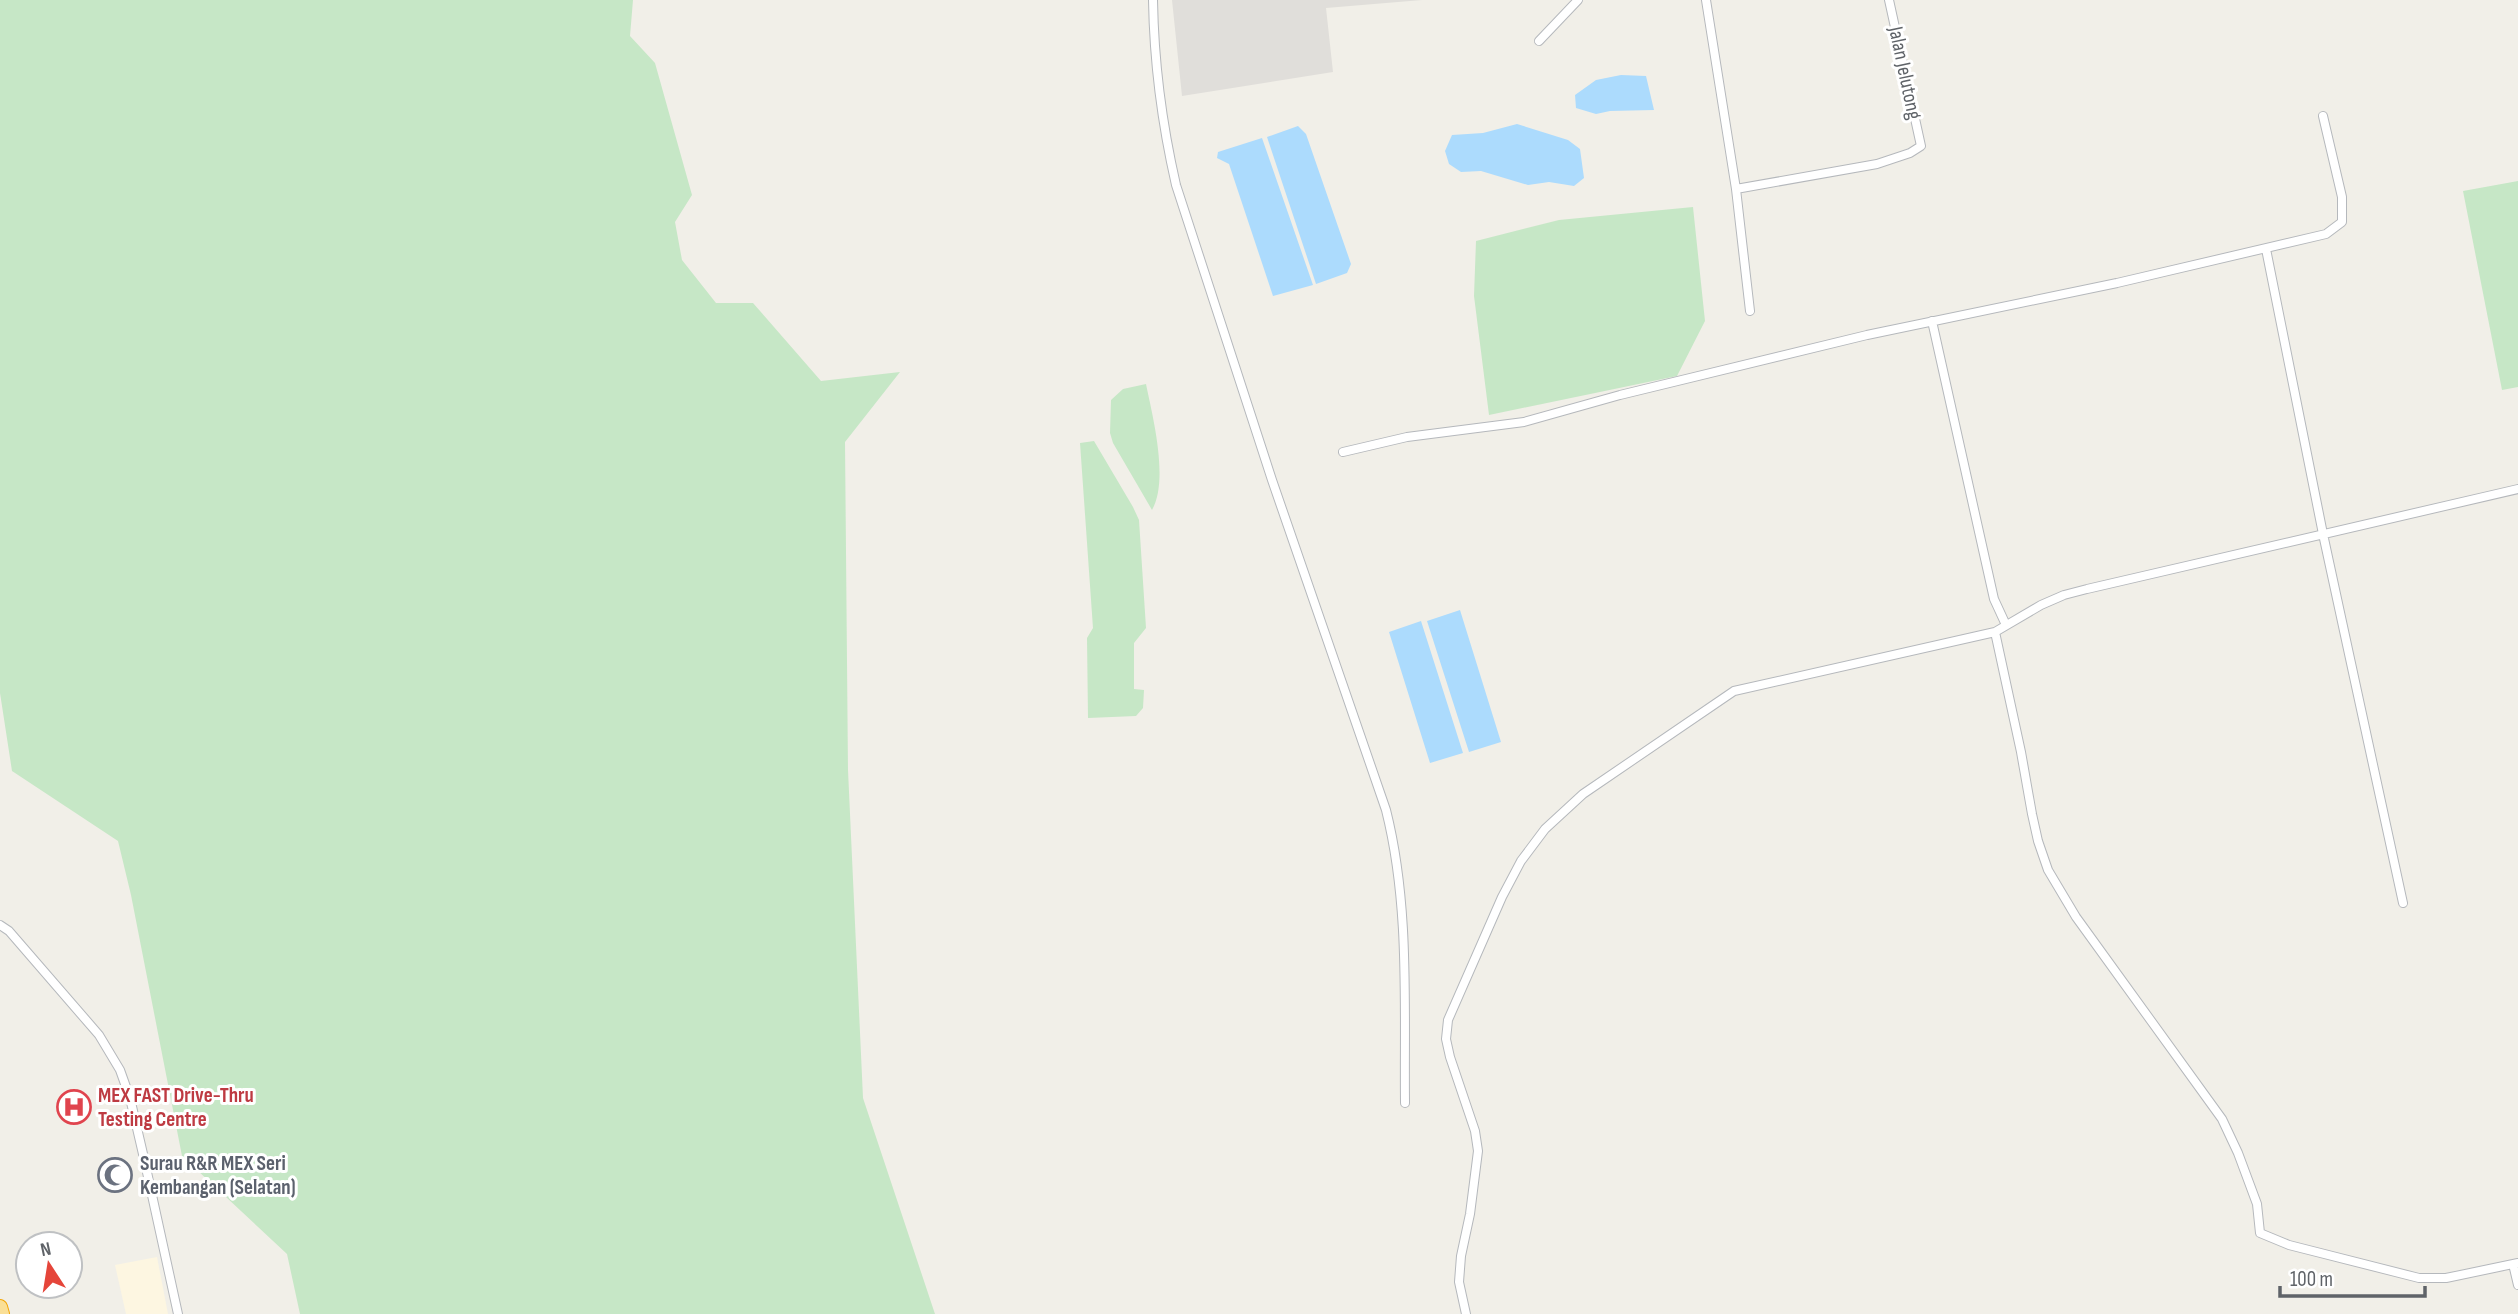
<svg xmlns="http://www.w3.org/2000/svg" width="2518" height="1314" font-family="'Sofia Sans Condensed',sans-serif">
	<rect width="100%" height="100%" fill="#f1efe8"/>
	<path fill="#fdf6e1" d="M157,1257L168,1314H126L115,1265Z"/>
	<path fill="#e0deda" d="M1172,0H1422L1326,8L1333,72L1182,96Z"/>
	<path fill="#c6e7c6" d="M0,0H633L630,36L655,63L692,195L675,222L682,260L716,303H753L821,381L900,372L845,442L848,770L863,1098L935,1314H300L287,1254L182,1156L131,895L118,841L12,771L0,693Z
		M2518,181V387L2502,390L2463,191Z
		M1693,207L1705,321L1677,376L1489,415L1474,296L1476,241L1559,220Z
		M1146,384C1153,418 1169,480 1152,510L1113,443L1110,433L1111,400L1123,389Z
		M1094,441L1133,507L1139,520L1146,628L1134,643V689L1144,690L1143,708L1136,716L1088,718L1087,638L1093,628L1080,443Z"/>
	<path fill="#acdbfd" d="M1621,75L1646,76L1654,110L1610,111L1596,114L1576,108L1575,95L1596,80Z
		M1517,124L1568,140L1580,149L1584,178L1574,186L1549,182L1528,185L1481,171L1461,172L1449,164L1445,151L1452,135L1483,133Z
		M1298,126L1306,134L1351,264L1347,273L1316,284L1267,137Z
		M1262,138L1313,285L1273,296L1229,164L1217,158L1218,152Z
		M1460,610L1501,742L1469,752L1427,621Z
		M1421,621L1463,753L1430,763L1389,632Z"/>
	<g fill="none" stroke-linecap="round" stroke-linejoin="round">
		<g stroke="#b5b8bc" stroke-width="10">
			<path id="street" d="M1153,0C1154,63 1162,124 1176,185L1272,480L1386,810C1410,905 1404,1006 1405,1103
				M1706,0L1736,189L1750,311
				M1539,41L1578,0
				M1736,189L1877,164L1910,153L1921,146L1889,0
				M2266,249L2323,534L2403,903
				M1932,321L1994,599L2006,625
				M1343,452L1407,437L1524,422L1620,395L1867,335L2117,283L2326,234L2342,222V197L2323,116
				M1995,632L2021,752L2032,814L2038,841L2048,870L2076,917L2222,1119L2238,1153L2257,1204L2260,1233L2289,1245L2419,1278H2446L2518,1263
				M0,925L9,931L99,1035L120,1070L130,1098L143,1154L178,1314
				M2513,1264L2518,1285
				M1466,1314L1459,1282L1461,1256L1470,1214L1478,1151L1475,1131L1450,1057L1446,1039L1448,1020L1502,897L1521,861L1545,829L1583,794L1734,691L1995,632L2041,605L2064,595L2087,589L2518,489"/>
		</g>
		<g stroke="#f2a507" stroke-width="16">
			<path id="highway" d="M0,1307L2,1314"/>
		</g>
		<use href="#street" stroke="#fff" stroke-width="8"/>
		<use href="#highway" stroke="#fadf96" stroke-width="14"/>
	</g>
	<defs>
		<g id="hospital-ring" transform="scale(1.75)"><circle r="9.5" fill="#fff" stroke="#e0444e" stroke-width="1.5"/><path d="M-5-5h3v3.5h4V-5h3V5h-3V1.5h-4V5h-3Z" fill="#e0444e"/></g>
		<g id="mosque-ring" transform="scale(1.75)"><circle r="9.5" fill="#fff" stroke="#6b7280" stroke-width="1.5"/><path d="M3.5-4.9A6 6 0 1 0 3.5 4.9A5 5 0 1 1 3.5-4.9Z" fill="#6b7280"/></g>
	</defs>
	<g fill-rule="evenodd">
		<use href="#hospital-ring" x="74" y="1107"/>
		<use href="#mosque-ring" x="115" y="1175"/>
	</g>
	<g text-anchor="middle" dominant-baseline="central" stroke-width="6" stroke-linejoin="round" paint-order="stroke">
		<g font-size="21" fill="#5f6368" stroke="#fff">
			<text transform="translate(1905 73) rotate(78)">Jalan Jelutong</text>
		</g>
		<g font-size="21" font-weight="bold" fill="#be3a42" stroke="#fff" text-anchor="start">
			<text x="98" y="1095">MEX FAST Drive-Thru<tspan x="98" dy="24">Testing Centre</tspan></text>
		</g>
		<g font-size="21" font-weight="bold" fill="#5b616d" stroke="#fff" text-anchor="start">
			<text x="140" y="1163">Surau R&amp;R MEX Seri<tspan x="140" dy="24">Kembangan (Selatan)</tspan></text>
		</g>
	</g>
	<g transform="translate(49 1265) rotate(348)"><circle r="33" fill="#ffffff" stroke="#bfc1c3" stroke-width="2"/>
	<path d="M0-5L12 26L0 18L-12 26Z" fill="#e5453a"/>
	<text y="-10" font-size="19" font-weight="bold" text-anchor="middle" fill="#5f6368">N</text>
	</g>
	<path d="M2280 1286v10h145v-10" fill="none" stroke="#5f6368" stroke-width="3.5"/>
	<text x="2290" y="1286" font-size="21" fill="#5f6368" stroke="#ffffff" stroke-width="5" paint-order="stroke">100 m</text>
</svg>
